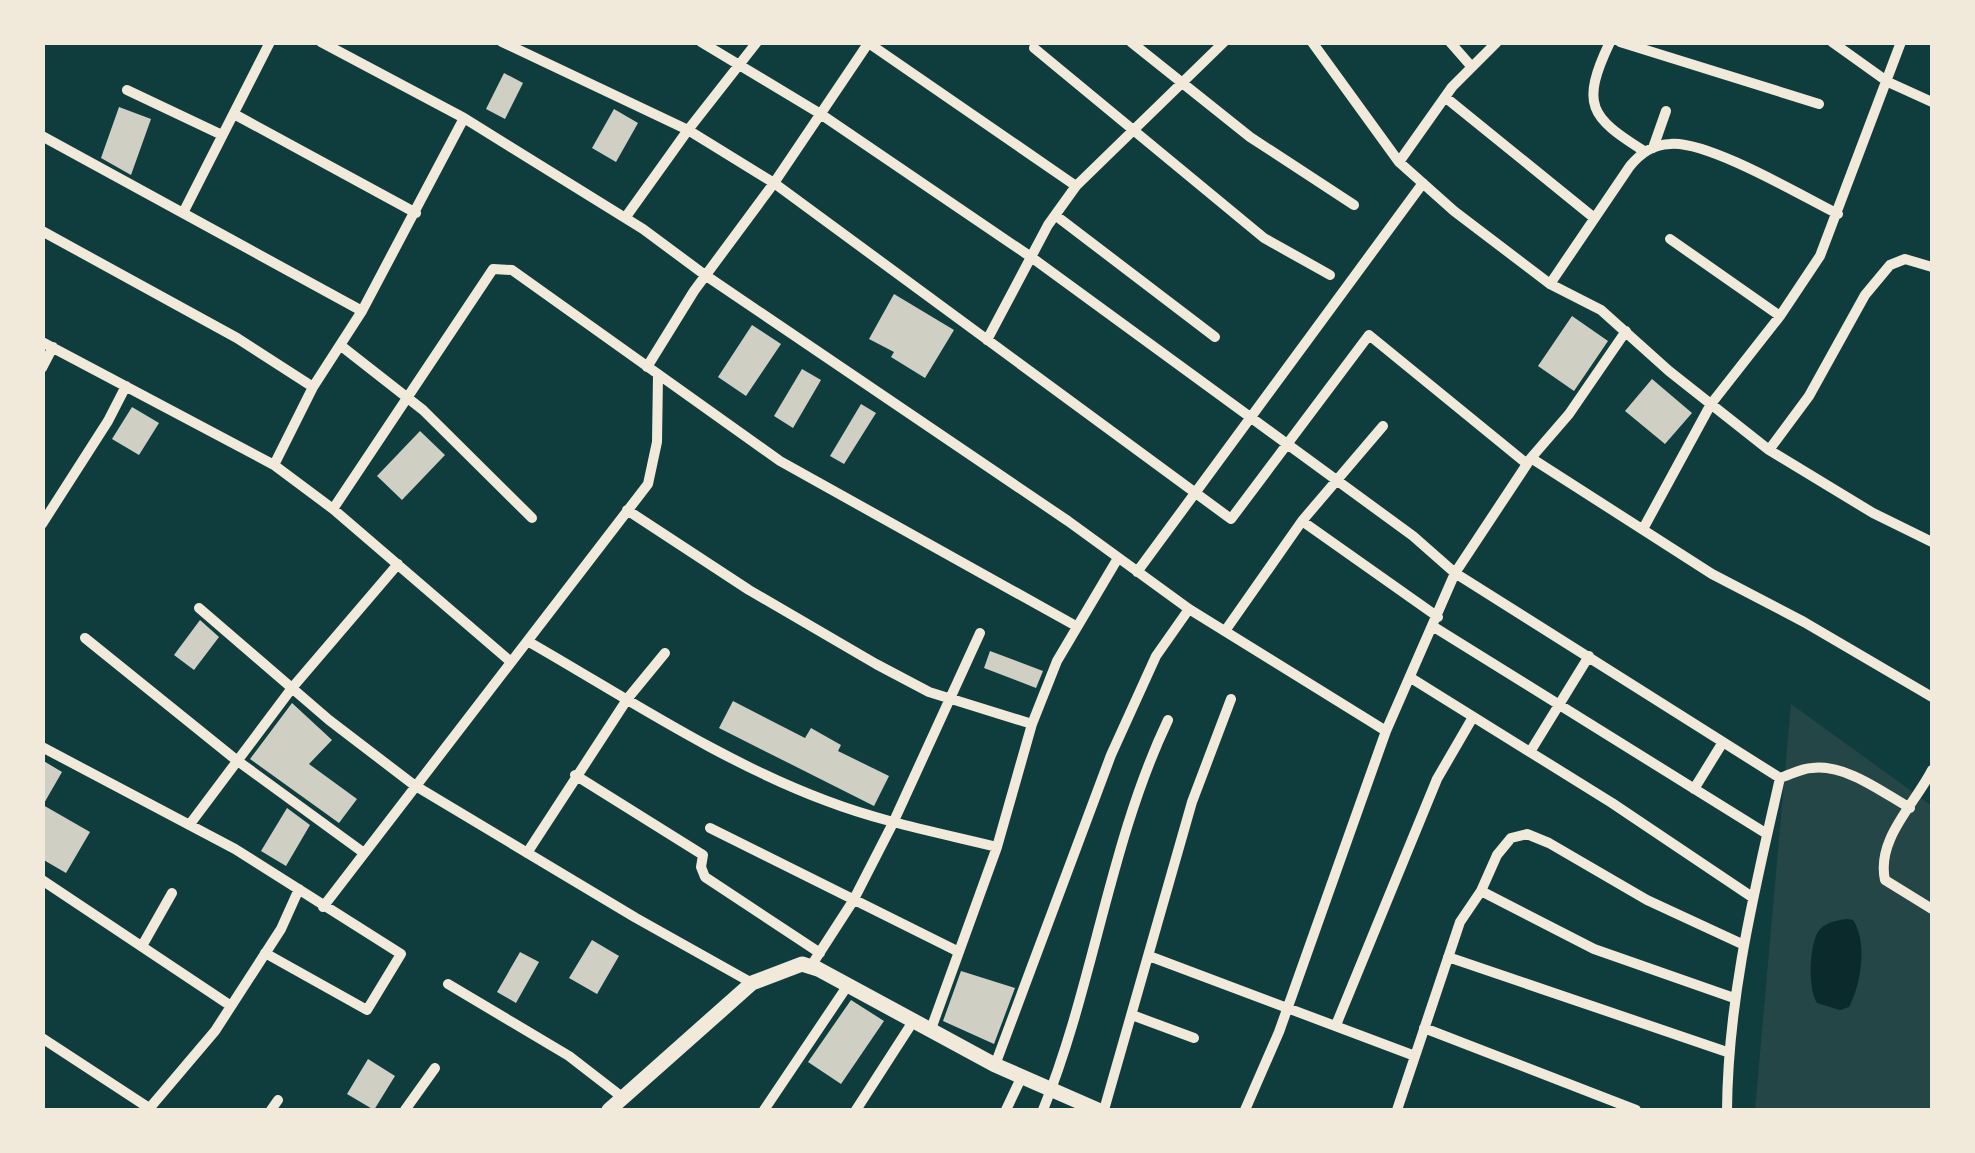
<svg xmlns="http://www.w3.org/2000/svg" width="1975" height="1153" font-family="Montserrat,sans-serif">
	<rect width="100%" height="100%" fill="#0f3d3e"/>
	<path fill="#244646" d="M1791,704L1932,806V1110H1755Z"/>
	<path fill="#0a2a2b" d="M1847,919L1853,920C1868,942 1861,985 1849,1007L1840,1010L1817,1003C1808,989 1809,947 1818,932C1823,923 1837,920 1847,919Z"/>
	<path fill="#cfcfc3" d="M504,73L523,83L505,119L486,109Z
		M119,107L151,119L131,175L101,158Z
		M614,109L638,123L616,162L592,148Z
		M894,294L954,330L925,378L891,357L894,352L869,339Z
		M1572,316L1608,341L1574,391L1538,366Z
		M752,325L781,344L746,396L718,377Z
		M802,369L821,380L793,428L774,416Z
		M1652,379L1692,413L1665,444L1625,411Z
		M861,404L876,413L844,464L830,456Z
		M132,407L159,423L139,455L112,439Z
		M420,431L445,455L402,500L377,476Z
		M200,620L219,637L194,670L174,655Z
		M990,651L1043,671L1036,688L984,668Z
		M733,701L805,738L811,728L841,745L838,751L889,776L874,806L719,728Z
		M292,703L332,740L309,764L357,799L339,823L250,759Z
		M42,760L62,772L43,805L90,832L66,873L42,859Z
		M287,808L310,825L286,866L261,851Z
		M592,940L619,956L597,994L569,978Z
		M520,952L539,962L516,1003L497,992Z
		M961,971L1015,988L994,1044L943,1021Z
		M851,1000L884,1021L841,1084L808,1062Z
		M368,1059L395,1076L374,1110L347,1094Z"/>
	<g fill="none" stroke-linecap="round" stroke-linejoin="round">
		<path stroke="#f1e9da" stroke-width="10" d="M321,42L464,118L643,229L705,275L1068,521L1189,609L1386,731
			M502,42L688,130L774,183L1231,519L1369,335L1527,464
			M701,42L819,113L1031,257L1413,536L1455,573L1780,778
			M867,42L1076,186
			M1131,42L1250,137L1354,205
			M1312,42L1399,162L1454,211L1550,284L1601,310L1669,371L1769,450L1873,513L1932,542
			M1450,42L1471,66
			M1610,42C1580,105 1590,117 1644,151
			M1620,42L1819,104
			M1832,42L1888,82L1932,102
			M1034,48L1264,238L1330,275
			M127,90L222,135
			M1445,97L1593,217
			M234,114L416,213
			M42,136L362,311
			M1653,148L1666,111
			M1399,162L1452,87L1497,42
			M183,213L270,42
			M1055,215L1215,337
			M625,218L688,130L757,42
			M42,231L237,338L313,387
			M1670,239L1780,316
			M1550,284L1630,166C1641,153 1652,145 1670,144C1707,140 1802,196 1838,214
			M987,340L1048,225L1076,186L1224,42
			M42,342L274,465L333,509L511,662
			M340,345L423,410L532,518
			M647,367L694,291L774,183L869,42
			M42,368L53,347
			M1769,450L1809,396L1865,295L1890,265L1905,259L1932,267
			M1531,458L1712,574L1804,622L1932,697
			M274,465L313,387L362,311L464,118
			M333,509L493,269L512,270L780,461L1076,626
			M627,510L749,590L876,664L929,692L1032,724
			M1302,521L1383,426
			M42,524L108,421L126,386
			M1643,529L1711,404L1780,316L1820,256L1901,42
			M1137,572L1423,183
			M199,608L329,720L414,785L636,918L752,983
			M1434,627L1767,834
			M1225,631L1302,521L1438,617
			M85,638L235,759L364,853
			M529,642C625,697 722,762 827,801C882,822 940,833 997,847
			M1411,678L1612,803L1752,897
			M42,747L235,849L401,954L367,1010L265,953
			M1530,752L1589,656
			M1932,770C1915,804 1876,839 1885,880L1932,909
			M575,775L703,855L701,867L705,877L820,953
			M1694,789L1723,742
			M190,824L292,688L398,564
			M710,828L959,952
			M527,853L628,698L665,653
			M42,880L231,1006
			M1481,891L1594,949L1734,998
			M323,907L648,484L657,442L658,375
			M142,946L172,893
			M1149,956L1415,1056
			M1448,957L1727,1052
			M811,966L853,901L893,823L980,633
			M448,984L569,1056L622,1097
			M1132,1015L1194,1038
			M1336,1025L1437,779L1473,717
			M1424,1028L1636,1110
			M931,1029L997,847L1032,724L1057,661L1118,558
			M42,1038L149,1108
			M995,1065L1111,755L1156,656L1189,609
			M148,1110L215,1031L281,929L299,889
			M271,1110L278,1100
			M405,1110L435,1068
			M764,1110L848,985
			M856,1110L914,1020
			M1006,1110L1022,1076
			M1043,1110C1094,984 1109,844 1168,720
			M1104,1110L1192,802L1231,699
			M1245,1110L1279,1032L1386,731L1455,573L1531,458L1569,414L1626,331
			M1397,1110L1460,922L1481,891L1497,855L1511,838L1527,834L1549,843L1647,900L1742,944
			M1727,1110C1728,996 1755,889 1780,778C1790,775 1802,768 1812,768C1846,764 1882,792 1910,808"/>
		<path stroke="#f1e9da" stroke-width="15" d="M609,1110L752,983L802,964L818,969L995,1065L1098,1110"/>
	</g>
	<rect width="1975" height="1153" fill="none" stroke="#f1e9da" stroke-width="90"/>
</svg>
